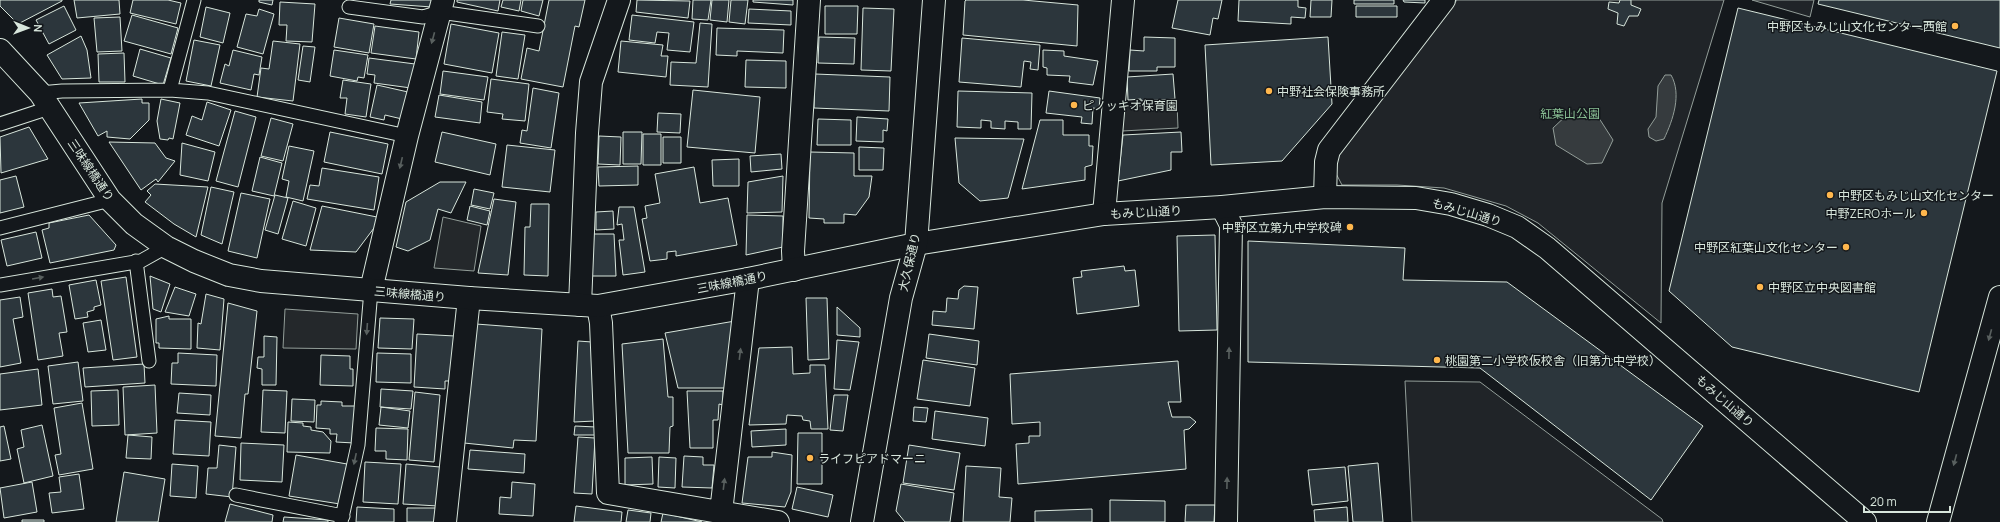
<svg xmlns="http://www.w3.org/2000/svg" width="2000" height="522" font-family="Manrope,'Noto Sans JP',sans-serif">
	<rect width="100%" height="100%" fill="#14181c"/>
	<path fill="#202428" stroke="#939e99" d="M1457,0H1724L1662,203L1661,323L1538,223L1506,206L1444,188L1397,185H1342L1329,160Z
		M1752,0H1814L1810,17Z
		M1405,381L1480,382L1662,519L1663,522H1412Z"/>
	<path fill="#24282b" stroke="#939e99" d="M1177,103L1178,128L1122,131L1124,107Z
		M443,217L481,226L474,271L434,268Z
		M285,309L358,314L356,349L283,348Z"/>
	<path fill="#363b3e" stroke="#939e99" d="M1665,75H1671C1682,94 1673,120 1664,139L1656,141L1649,137L1648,129L1656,117L1658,86Z
		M1569,113L1597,115L1613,140L1602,163L1587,164L1556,145L1553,128Z"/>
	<path fill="#2c363c" stroke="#d8e6dc" d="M0,0H62V1L18,24L0,6Z
		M74,0H119L120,14L77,18Z
		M133,0H168L181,3L176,24L130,13Z
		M259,0H273L272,5L259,2Z
		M391,0H433L432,7L390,4Z
		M457,0H500L498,11L457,2Z
		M503,0H521L519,11L501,7Z
		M523,0H543L539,16L521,11Z
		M549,0H585L579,27L575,26L563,87L521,79L527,48L539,51Z
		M637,0L690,1L688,18L636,12Z
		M693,0H711L708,20L692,19Z
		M712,0H729L727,22L710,20Z
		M731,0H748L745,24L729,22Z
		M753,0H793V5L753,2Z
		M966,0H1023L1078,5L1077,46L963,35L965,1Z
		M1178,0H1222L1218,19L1213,18L1210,35L1172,28Z
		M1239,0H1298V7L1306,8L1305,18L1291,17V24L1238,21Z
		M1311,0H1332L1331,17H1310Z
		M1354,0H1394V4H1354Z
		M1403,0H1425V3L1404,2Z
		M1620,0H1631V5L1641,9L1638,16H1629L1624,26L1617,24L1618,13L1608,9L1609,2L1619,3Z
		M1819,0H2000V48L1818,4Z
		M280,2L315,4L312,42L286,41L287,25H279Z
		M64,6L76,30L49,44L36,20Z
		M825,6H858L857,34H825Z
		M1356,6H1397V17H1356Z
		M206,7L230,13L223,43L200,37Z
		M863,8L894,9L891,71L861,70Z
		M1738,8L1997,71L1919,392L1732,347L1669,291Z
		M259,9L274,14L263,54L237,47L246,14L257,16Z
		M749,9L791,11V25L748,23Z
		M132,15L178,28L171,54L124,41Z
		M632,15L694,22L690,52L667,50L669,33L657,32L655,43L629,40Z
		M120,17L122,51L97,52L94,18Z
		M339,18L374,24L369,53L334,47Z
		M700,23L712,24L708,87L670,85L671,62L696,63Z
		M451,24L499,33L492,73L444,64Z
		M375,26L419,32L416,59L371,53Z
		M717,28L784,30L783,53L737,51V56L716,55Z
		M502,32L525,35L518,79L496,76Z
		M81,36L87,50L91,78L62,79L47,55Z
		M819,37L855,38L854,64L818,63Z
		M1144,37L1175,38V67H1157V71H1129L1130,50L1144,51Z
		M1328,37L1332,104L1282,161L1211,165L1205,45Z
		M962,38L1040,45L1038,70L1030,69L1031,62L1024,61L1021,87L959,82Z
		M194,40L220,45L211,86L186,81Z
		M273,41L300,44L293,101L257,97L261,68L269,69Z
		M621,41L663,45L661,56H668L666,77L618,72Z
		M303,46L315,47L310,82L298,80Z
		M140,49L171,58L163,85L133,76Z
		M233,50L262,57L259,75L254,74L251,90L220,83L225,64L229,66Z
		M334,50L368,55L364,78L358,77L357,81L330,76Z
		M1043,50L1064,51V56L1098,61L1093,85L1069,82L1070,76L1047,75V68L1043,67Z
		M124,53L125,82H99L98,54Z
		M369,58L415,64L411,88L374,83L375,75L367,74Z
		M746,60L786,61V88L745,87Z
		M443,71L488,77L484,100L440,94Z
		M815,74L890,77L889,111L814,108Z
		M1173,74L1175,99L1141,101V99L1128,100L1127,77Z
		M491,79L529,84L525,121L502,119L503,114L487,112Z
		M343,80L371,84L366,117L345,114L347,98H340Z
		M377,85L408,92L402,119L385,115L384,120L370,117Z
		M533,88L559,93L551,148L520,143L522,130L527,131Z
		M693,90L760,97L755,153L687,147Z
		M958,91L1032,93L1031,129H1018V122L1005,121V129L991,128V121L981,120V128L957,127Z
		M1049,91L1100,98L1099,109L1093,108L1092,124L1081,123L1082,117L1046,113Z
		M439,95L482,102L480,123L435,117Z
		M142,99V103H149V120L130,139L107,137V131L98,136L79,103Z
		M161,99L180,103L173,139L169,138L168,140L160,139L157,121Z
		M207,102L231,110L219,146L186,135L192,116L202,120Z
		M235,111L256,117L238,187L216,181Z
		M658,113L681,114L680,133L657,132Z
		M857,117L888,119L887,131L883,130V142L856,141Z
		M271,118L293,124L283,161L261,156Z
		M818,119L851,120V145H817Z
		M1040,120H1063V135H1089V146H1093L1092,165L1085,167V180L1022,189Z
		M29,127L48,159L1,173L0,137Z
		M330,132L388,144L382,174L324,162Z
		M442,132L496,144L490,175L435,162Z
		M623,132H642L641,164H623Z
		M1181,132L1182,152H1171V170L1118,181L1123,135Z
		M643,134H661V165H643Z
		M599,136L621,137L620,165L598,164Z
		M663,137H681V163H663Z
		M955,138L1024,139L1008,198L980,201L959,183Z
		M109,142L155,143L166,158L175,161L158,182L156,179L141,190Z
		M182,143L215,152L208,181L180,175Z
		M507,145L555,150L550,192L502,187Z
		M289,146L314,151L303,201L286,197L289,181L282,179Z
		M859,147L884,148L883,170H859Z
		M810,152L854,153V176H872L869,197L856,215L844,214V223H824V219L809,218Z
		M781,154L782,169L751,172L750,156Z
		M260,157L282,163L274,196L252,191Z
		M739,159V186H713L712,160Z
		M638,166V185L599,186L598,167Z
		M694,167L700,203L728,198L737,245L676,256V251L667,252V259L650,261L642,219L647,218L645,206L660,203L655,174Z
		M322,168L379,177L374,210L307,199L310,185L319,186Z
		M16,176L24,207L0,213V180Z
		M783,176L782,212L747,213L748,182Z
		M440,182H466L451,213L438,209L430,240L408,251L396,247L406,202Z
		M155,184L208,187L196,237L174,224L145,202L151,195L147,191Z
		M211,187L234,192L222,244L201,235Z
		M474,189L494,193L490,209L471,205Z
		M241,193L270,199L257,258L228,251Z
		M275,195L288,198L278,234L265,230Z
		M494,199L516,202L508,275L478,273Z
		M293,201L316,208L306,246L282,239Z
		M531,204H549L548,276L524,275L525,227H530Z
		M322,206L377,217V224L356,252L310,250Z
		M470,206L490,211L487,225L467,220Z
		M619,207H634L645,272L623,275L619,240H624L622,224L617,225Z
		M613,211L614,229L596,230V212Z
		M89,215L116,245L114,250L50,263L42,230L49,228V223Z
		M747,215L783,216V247L746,255Z
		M36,232L42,258L7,266L1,240Z
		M593,234H614L616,276H592Z
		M1215,235L1217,330L1179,331L1177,236Z
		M1248,241L1405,248L1403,280L1507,282L1703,426L1651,500L1480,368L1248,362Z
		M1124,266L1125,271L1135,270L1139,306L1077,314L1073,278L1082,277L1081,271Z
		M150,276L170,284L161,312L153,309Z
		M126,277L137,357L113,360L101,281Z
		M96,280L101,305L94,307V310L87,312L88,317L75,319L69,285Z
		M964,286L978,287L974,329L932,325L933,311L946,312L947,298L958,299L959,290Z
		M175,287L196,294L189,316L165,312Z
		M52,289L53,297L61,296L67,332L59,333L63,356L38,360L28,293Z
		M206,294L224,299L220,350L197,348L198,323L201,324Z
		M20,297L23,317L13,319L21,363L0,367V300Z
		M806,298H827L829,359L808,360Z
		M228,303L257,311L248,394H245L241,438L215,436Z
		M837,307L860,328V337L837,335Z
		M169,316V319H191V349L159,348V343H156V319Z
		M380,318L414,319L412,349L378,348Z
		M101,320L106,350L88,352L83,323Z
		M735,321L727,388H678L665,333Z
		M476,324L542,329L536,441L514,440L513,448L464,443Z
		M417,334L455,336L452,381H445V389L414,387Z
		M929,334L979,341L977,365L926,358Z
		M264,336L277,337L276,385H262V369L257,368L258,357H264Z
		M663,339L668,397H673V426L670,427L669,453H628L622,344Z
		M837,340L859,342L850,390L834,389Z
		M578,341L592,342L595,421L574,422Z
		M792,347L793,374L810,373V365H825L828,429H811L810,421L803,420L802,416L787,415L786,424L749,425L759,348Z
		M178,353L217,355L216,386L171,384L172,363H178Z
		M377,353L411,354V383L376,382Z
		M321,355L350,356V369H353V386L320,385Z
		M923,360L975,368L970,406L917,399Z
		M1178,361L1181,402H1168L1172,417H1190L1196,422L1189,429L1184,430L1186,469L1018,484L1016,444L1029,443V436H1040V422L1012,424L1010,374Z
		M78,362L83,401L53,404L48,366Z
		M144,364L145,383L85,387L83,368Z
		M38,369L42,405L0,410V374Z
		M155,385L157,433L125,435L123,387Z
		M381,389L413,391L411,409L380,407Z
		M118,390L119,425L92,426L91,391Z
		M263,390L287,391L285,433L261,432Z
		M687,391H723V405L719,404L718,420H713V448H690Z
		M415,392L440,395L434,462L409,460Z
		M179,393L211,395L210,415L177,413Z
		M834,395H848L843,431L830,430Z
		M292,399L315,400L314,422L291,421Z
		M321,401L342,402V406H355L354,443L336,442L337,434H330V429L316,428L317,405H321Z
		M82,403L93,469L59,475L55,455L61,454L54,408Z
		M381,407L410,411L408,428L379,425Z
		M914,407L928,408L926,422L913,421Z
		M935,411L988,418L985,446L932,439Z
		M175,420L211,422L209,456L173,454Z
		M288,422L303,423V426L311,427V430L323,432L331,441L330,453L287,452Z
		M42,425L53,476L24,483L17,449L24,447L21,430Z
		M4,426L11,459L0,461V427Z
		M575,426L596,427V435H574Z
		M376,428L408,429L407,460L386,459V451H375Z
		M786,429V445L752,447L751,431Z
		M798,433H822V484H797Z
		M128,435L152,437L151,459L126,458Z
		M578,437L595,438L592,494L574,493Z
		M241,443L284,445L282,482L240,480Z
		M219,445L236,447L232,497L206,494L208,468H217Z
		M909,445L960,453L954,490L903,483Z
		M470,450L525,454L524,473L468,469Z
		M772,452L792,455L791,492L785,507L742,503L748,457H772Z
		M296,455L347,464L340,504L289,496Z
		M684,456L703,457V465H714L712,488L682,487Z
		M652,457L653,484L625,485V458Z
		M659,457L676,458L675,488L658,487Z
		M365,462L401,464L398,504L363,502Z
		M1378,463L1383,522H1353L1348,466Z
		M172,464L198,466L196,498L170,496Z
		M406,464L440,467L438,506L403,504Z
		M966,466L1001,468L999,497L1012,498L1010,522H963Z
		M1345,467L1348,501L1312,505L1308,470Z
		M124,472L165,479L158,522H116Z
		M79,474L84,509L52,513L49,493L61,492L59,477Z
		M32,482L37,512L4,518L0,488Z
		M512,482L535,484L533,516L499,514L500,497L511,498Z
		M901,484L954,493L950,522H905L896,511Z
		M797,487L833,495L828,517L792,509Z
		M1110,500L1165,501V522H1110Z
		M230,504L273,515L272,522H225Z
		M1186,505H1215L1214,522H1185Z
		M576,506L622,512L621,522H574Z
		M357,507L394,509V522H356Z
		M1347,507L1348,522H1315L1314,510Z
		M407,508H439V522H407Z
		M1092,509V522H1035V511Z
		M628,510L651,513L650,522H626Z
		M663,513L702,522H661Z
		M284,517L328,520V522H283Z
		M22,520H44V522H22Z"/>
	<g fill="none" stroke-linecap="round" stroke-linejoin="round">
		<g stroke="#d8e6dc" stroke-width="15">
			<path id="service" d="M349,7L423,17L440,12L538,26
				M170,90L194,0
				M40,93L62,91L170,90L208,93L407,136
				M0,124L49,108
				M0,228L110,200
				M136,261L149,361
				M0,285L141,261L166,247
				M236,495L343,516
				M341,522L358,445L371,290"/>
		</g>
		<g stroke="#d8e6dc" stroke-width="24">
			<path id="minor" d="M1325,197L1326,162L1329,150L1444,0
				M1222,207L1231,225L1226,522
				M1104,214L1123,0
				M794,270L793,251L809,0
				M371,290L407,136L443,0
				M580,305L587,133L591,82L619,0
				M598,306L601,323L608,493L778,522
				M445,522L469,298
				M718,522L721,512L748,279
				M1938,522L2000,297"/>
		</g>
		<g stroke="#d8e6dc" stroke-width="24">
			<path id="tertiary" d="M0,50L40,93L110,200L134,224L166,247L194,261L229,275L261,281L469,298L598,306L748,279L916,244L1104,214L1222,207L1325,197L1416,198L1451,204L1488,215L1517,227L1547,248L1865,522"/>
		</g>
		<g stroke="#d8e6dc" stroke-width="24">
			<path id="secondary" d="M862,522L901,298L916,244L934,0"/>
		</g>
		<use href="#service" stroke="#14181c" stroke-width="13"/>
		<use href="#minor" stroke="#14181c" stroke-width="22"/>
		<use href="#tertiary" stroke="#14181c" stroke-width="22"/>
		<use href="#secondary" stroke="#14181c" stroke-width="22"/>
	</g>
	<defs><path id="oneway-solid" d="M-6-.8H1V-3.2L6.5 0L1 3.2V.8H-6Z"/></defs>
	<g fill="#59605f">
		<use href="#oneway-solid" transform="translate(433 38) rotate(105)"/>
		<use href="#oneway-solid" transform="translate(401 163) rotate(103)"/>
		<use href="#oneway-solid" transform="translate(38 278) rotate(-10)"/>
		<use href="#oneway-solid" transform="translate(367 329) rotate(94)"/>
		<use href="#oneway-solid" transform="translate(1990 335) rotate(105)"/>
		<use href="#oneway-solid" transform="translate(1229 353) rotate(-89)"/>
		<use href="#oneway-solid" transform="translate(740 354) rotate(-83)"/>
		<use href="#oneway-solid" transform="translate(355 459) rotate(102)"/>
		<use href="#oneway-solid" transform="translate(1955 460) rotate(105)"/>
		<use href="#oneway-solid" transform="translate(1227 483) rotate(-89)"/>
		<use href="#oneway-solid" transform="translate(724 484) rotate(-83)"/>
	</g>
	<g fill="#ffb74d" stroke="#14181c" stroke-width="1.5">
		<circle cx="1955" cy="26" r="4"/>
		<circle cx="1269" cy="91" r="4"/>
		<circle cx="1074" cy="105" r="4"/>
		<circle cx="1830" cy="195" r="4"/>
		<circle cx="1924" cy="213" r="4"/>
		<circle cx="1350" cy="227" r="4"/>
		<circle cx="1846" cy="247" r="4"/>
		<circle cx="1760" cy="287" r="4"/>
		<circle cx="1437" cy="360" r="4"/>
		<circle cx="810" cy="458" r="4"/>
	</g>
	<g text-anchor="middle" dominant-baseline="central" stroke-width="3" stroke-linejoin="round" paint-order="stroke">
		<g font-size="12" fill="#d8e6dc" stroke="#14181c" text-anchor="start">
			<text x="1947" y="26" text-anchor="end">中野区もみじ山文化センター西館</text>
			<text x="1277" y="91">中野社会保険事務所</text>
			<text x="1082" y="105">ピノッキオ保育園</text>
			<text x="1838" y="195">中野区もみじ山文化センター</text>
			<text x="1916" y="213" text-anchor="end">中野ZEROホール</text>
			<text x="1342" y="227" text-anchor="end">中野区立第九中学校碑</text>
			<text x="1838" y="247" text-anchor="end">中野区紅葉山文化センター</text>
			<text x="1768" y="287">中野区立中央図書館</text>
			<text x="1445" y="360">桃園第二小学校仮校舎（旧第九中学校）</text>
			<text x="818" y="458">ライフピアドマーニ</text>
		</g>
		<g font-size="12" fill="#8ac095" stroke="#14181c">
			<text x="1570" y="113">紅葉山公園</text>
		</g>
		<g font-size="12" fill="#d8e6dc" stroke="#14181c">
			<text transform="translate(91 170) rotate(56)">三味線橋通り</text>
			<text transform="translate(1146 212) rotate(-3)">もみじ山通り</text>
			<text transform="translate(1467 212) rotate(16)">もみじ山通り</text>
			<text transform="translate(909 262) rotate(-77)">大久保通り</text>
			<text transform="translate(732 282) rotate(-11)">三味線橋通り</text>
			<text transform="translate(410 294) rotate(5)">三味線橋通り</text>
			<text transform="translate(1725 401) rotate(41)">もみじ山通り</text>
		</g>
	</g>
	<g transform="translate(28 28) rotate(91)" stroke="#14181c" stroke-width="3" paint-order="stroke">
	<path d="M0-3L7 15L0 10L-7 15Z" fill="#d8e6dc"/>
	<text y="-6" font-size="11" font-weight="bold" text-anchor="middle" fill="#d8e6dc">N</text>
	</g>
	<path d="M1864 506v6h86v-6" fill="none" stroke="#d8e6dc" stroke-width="2"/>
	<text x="1870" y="506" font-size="12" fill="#d8e6dc" stroke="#14181c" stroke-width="3" paint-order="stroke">20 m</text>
</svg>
